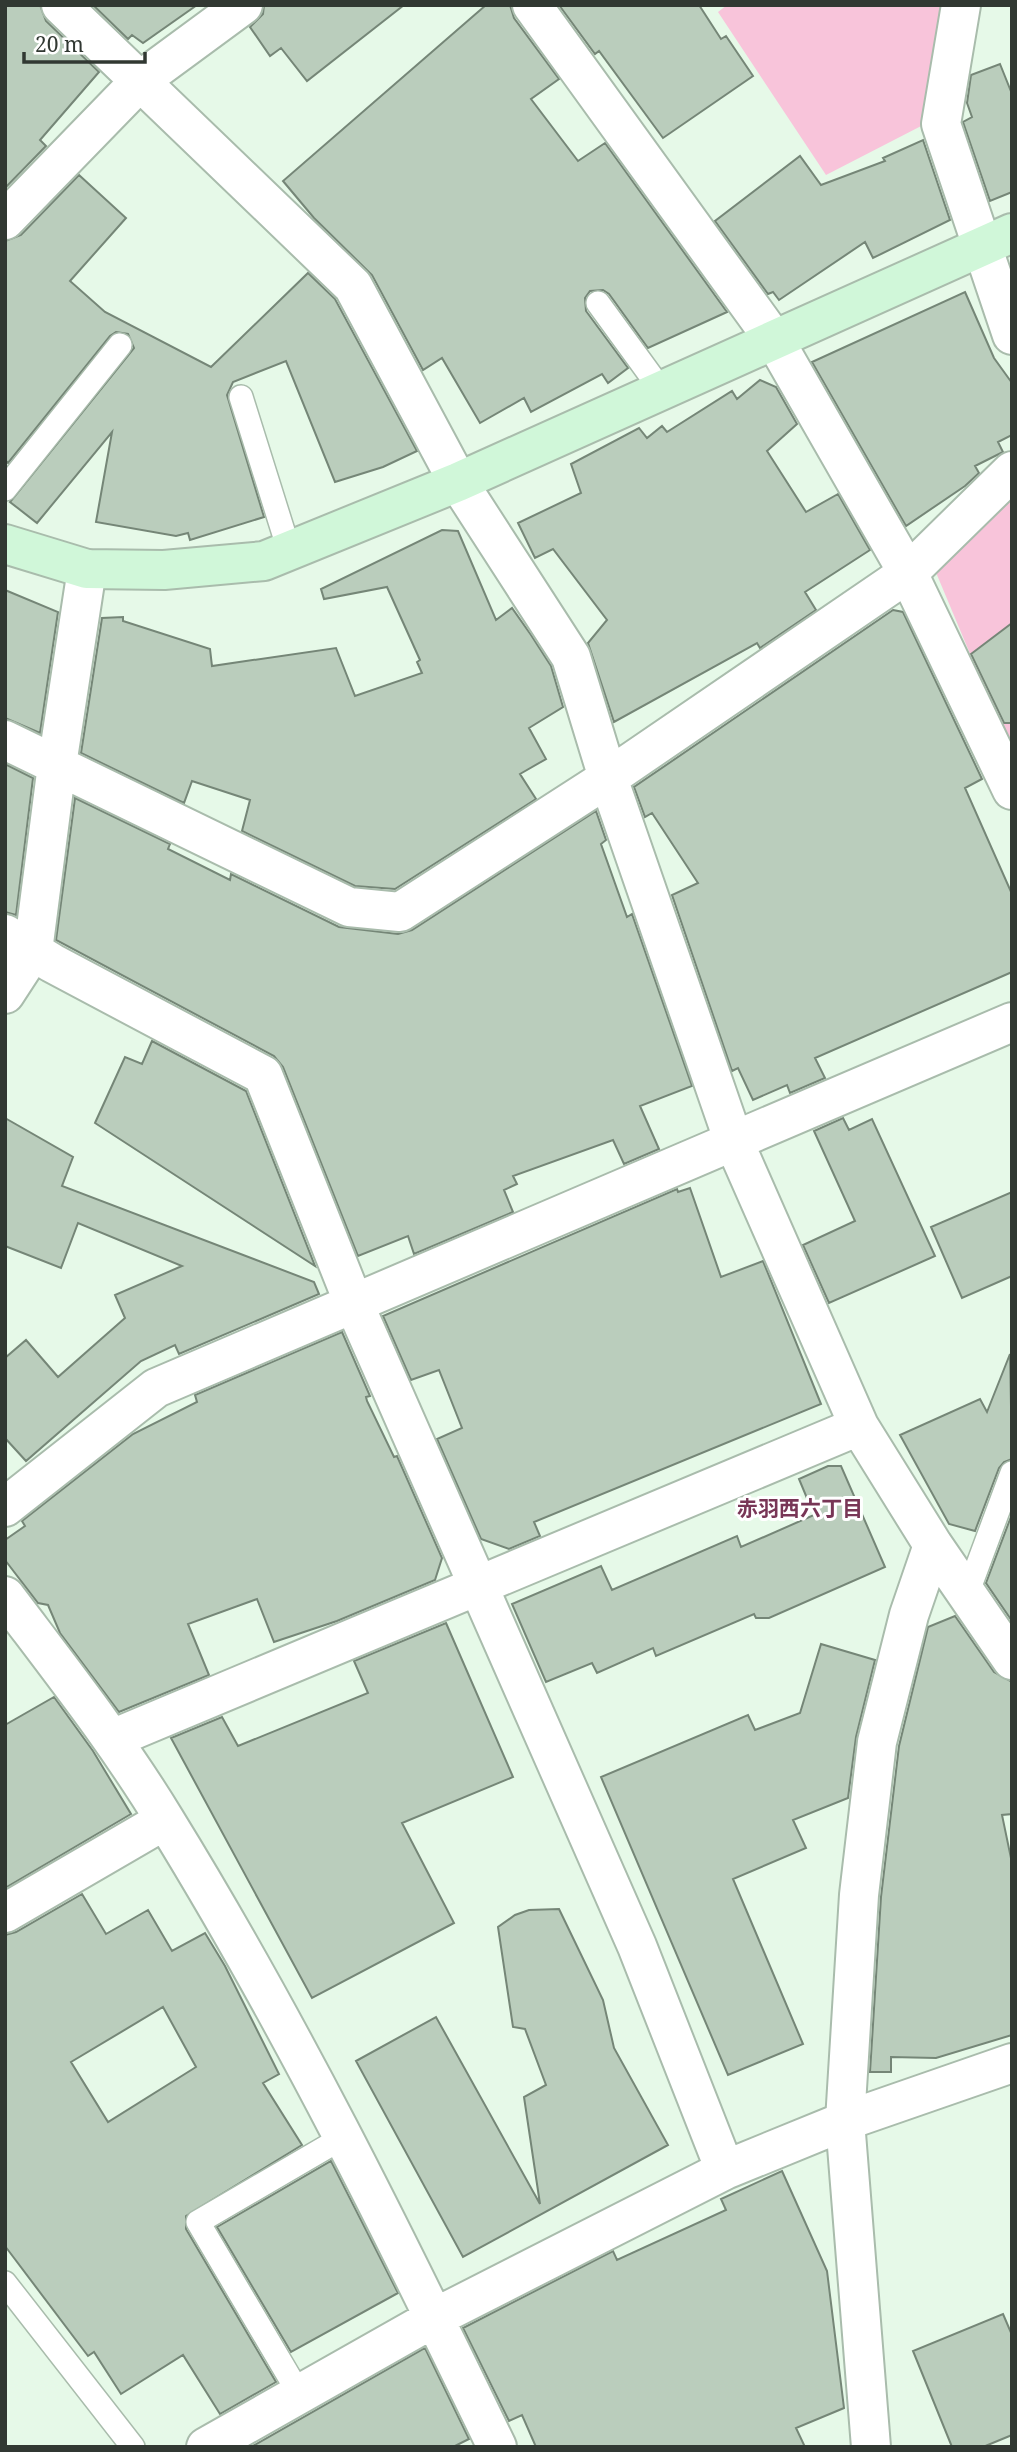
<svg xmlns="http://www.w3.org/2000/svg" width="1017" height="2452" font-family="'Noto Serif','Noto Sans JP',serif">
	<rect width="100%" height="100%" fill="#e6f9e8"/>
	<path fill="#f8c4da" d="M727,5H946L927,123L826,175L718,12Z
		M1012,500V754L932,563Z"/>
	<path fill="#bacdbc" stroke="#758677" stroke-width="2" fill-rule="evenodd" d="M5,5H40L46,21L99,72L40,140L46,146L5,188Z
		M93,5H197L143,43L132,35L128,39Z
		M264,5H404L307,81L281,48L270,56L250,27L263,14Z
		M486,5H510L514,18L559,79L531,99L578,161L605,143L727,312L648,348L609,294L603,290L590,291L585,298L586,311L628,368L608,383L602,374L531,412L524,398L480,423L442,358L423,370L372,275L314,218L283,181Z
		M559,5H699L721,39L726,36L753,76L663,138L599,51L595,54Z
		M1000,64L1012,94V192L990,201L963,122L972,117L967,103L971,75Z
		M923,140L950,220L873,258L865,242L779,300L773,292L768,294L715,221L800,156L821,185L885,161L883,158Z
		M79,175L126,218L70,281L105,312L211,367L308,273L335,299L417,451L383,467L335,482L286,361L233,382L227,395L264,517L190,540L188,533L176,536L96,522L112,432L37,523L10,502L134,348L128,334L116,332L110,336L8,463L5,460V241L21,235Z
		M965,292L994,358L1012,383V435L998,442L1003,452L975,466L979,473L965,486L906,526L812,362Z
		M760,380L776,387L797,424L767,451L806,512L838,494L870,550L805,592L816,610L760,648L757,643L614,722L588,643L607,620L553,549L535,558L518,523L581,493L571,464L639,428L647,438L662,426L667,432L732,391L737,399Z
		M442,530L458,531L496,620L512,608L531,635L551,666L563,707L529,728L546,759L520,774L536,799L395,889L355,886L242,831L250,800L192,781L184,803L81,753L102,618L123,617V621L210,649L212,666L336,648L355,696L422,673L417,662L420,660L387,587L324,599L321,589Z
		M5,590L58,612L40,733L5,718Z
		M893,610L903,612L982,779L965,788L1012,894V972L815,1058L825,1078L790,1093L787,1085L753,1100L738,1068L732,1071L672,895L698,883L652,813L645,817L634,787Z
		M1012,623V723H1004L971,654Z
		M5,764L33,778L16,915L5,912Z
		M75,798L170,844L168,849L230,880L231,874L339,927L398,934L412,930L596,811L606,840L601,844L627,917L632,914L692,1086L640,1106L659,1149L624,1164L613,1140L513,1176L517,1184L504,1190L513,1212L414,1254L408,1236L358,1256L283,1067L274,1056L56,940Z
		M152,1041L246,1091L315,1266L95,1123L125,1057L142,1064Z
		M5,1118L73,1157L62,1186L314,1282L319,1294L179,1354L175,1345L141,1361L26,1461L5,1438V1358L26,1340L58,1377L125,1318L115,1295L182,1266L78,1223L61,1268L5,1246Z
		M843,1118L849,1130L872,1119L935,1256L829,1303L803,1245L855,1221L814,1131Z
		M690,1188L721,1277L763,1261L821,1404L534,1522L540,1536L509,1549L481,1539L437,1439L462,1428L439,1370L411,1380L383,1316L677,1189L678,1192Z
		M1012,1192V1276L962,1298L931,1227Z
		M342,1332L370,1396L366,1397L367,1401L394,1457L397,1456L442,1558L435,1580L337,1621L274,1642L257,1599L188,1624L209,1675L119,1712L60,1633L48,1605L38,1603L5,1560V1540L25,1526L22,1521L133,1434L197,1402L195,1395Z
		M1010,1354L1012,1459L1004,1462L999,1468L975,1531L949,1524L900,1435L980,1399L987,1412Z
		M828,1466H841L885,1567L769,1618H756L754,1614L656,1656L653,1648L597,1673L592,1663L546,1682L512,1604L601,1566L612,1590L737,1536L741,1547L814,1515L799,1479Z
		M1012,1514V1621L986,1583Z
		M955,1616L994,1672L1012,1682V1814L1002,1815L1012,1863V2035L936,2058L891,2057V2072H870L881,1897L899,1746L928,1627Z
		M446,1623L513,1777L402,1823L454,1923L312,1998L171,1738L222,1717L238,1746L368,1693L354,1661Z
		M821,1644L875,1660L856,1737L848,1798L793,1820L806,1848L733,1879L803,2044L728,2075L601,1777L748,1715L755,1730L800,1713Z
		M54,1697L93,1751L131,1814L5,1888V1725Z
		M82,1894L106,1934L148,1910L172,1951L205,1933L225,1966L279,2074L263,2083L302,2145L186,2216V2229L276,2382L220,2414L183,2355L121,2394L94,2352L88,2356L5,2246V1935L16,1932ZM163,2007L196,2067L108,2122L71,2062Z
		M559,1909L603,2000L614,2048L668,2145L463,2257L356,2061L436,2017L540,2204L524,2097L546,2085L525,2029L513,2027L498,1927L515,1915L529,1910Z
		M331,2161L398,2293L291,2352L217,2227Z
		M782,2171L827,2271L844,2408L796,2428L805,2447H536L522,2415L509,2421L463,2328L613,2251L617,2260L726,2210L721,2199Z
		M1003,2314L1012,2335V2435L983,2447H952L913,2351Z
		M425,2348L469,2439L453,2447H251Z"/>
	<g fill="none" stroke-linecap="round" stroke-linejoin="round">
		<g stroke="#a9bcac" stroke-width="26">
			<path id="lane" d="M598,303L662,391
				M241,397L289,550
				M5,489L120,345
				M967,1594L1012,1473
				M5,2283L133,2447
				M300,2395L198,2222L342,2138"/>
		</g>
		<g stroke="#a9bcac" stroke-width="42">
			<path id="street" d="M61,5L353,286L458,482L571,657L608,778L734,1142L859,1426L933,1545L1012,1660
				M532,5L775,341L908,573L1012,790
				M961,5L941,124L1012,335
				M5,220L141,80L243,5
				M5,740L349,907L400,912L608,778L908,573L1012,471
				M5,934L52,963L263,1075L354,1304L637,1946L725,2170
				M5,994L33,951L57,765L87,569
				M5,1507L156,1388L1012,1022
				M5,1596C60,1669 117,1741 165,1820C289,2021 394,2234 497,2447
				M112,1739L859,1426
				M5,1913L165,1820
				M206,2447L434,2318L725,2170L845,2121L1012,2063
				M871,2447L845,2121L859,1895L877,1742L909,1615L933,1545"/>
		</g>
		<g stroke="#a9bcac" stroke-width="42">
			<path id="secondary" d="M5,544L87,569L164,570L264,561L458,482L1012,233"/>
		</g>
		<use href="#lane" stroke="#fff" stroke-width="23"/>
		<use href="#street" stroke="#fff" stroke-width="38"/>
		<use href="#secondary" stroke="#d0f7d9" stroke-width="38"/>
	</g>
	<g text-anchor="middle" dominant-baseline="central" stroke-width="6" stroke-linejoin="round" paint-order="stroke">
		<g font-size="21" font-weight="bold" fill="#783656" stroke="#fff">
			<text x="800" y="1508">赤羽西六丁目</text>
		</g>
	</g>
	<rect width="1017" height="2452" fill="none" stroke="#313832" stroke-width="14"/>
	<path d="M24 52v10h121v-10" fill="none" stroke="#313832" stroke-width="3.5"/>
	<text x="35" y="52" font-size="21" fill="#313832" stroke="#ffffff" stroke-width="5" paint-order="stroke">20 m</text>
</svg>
